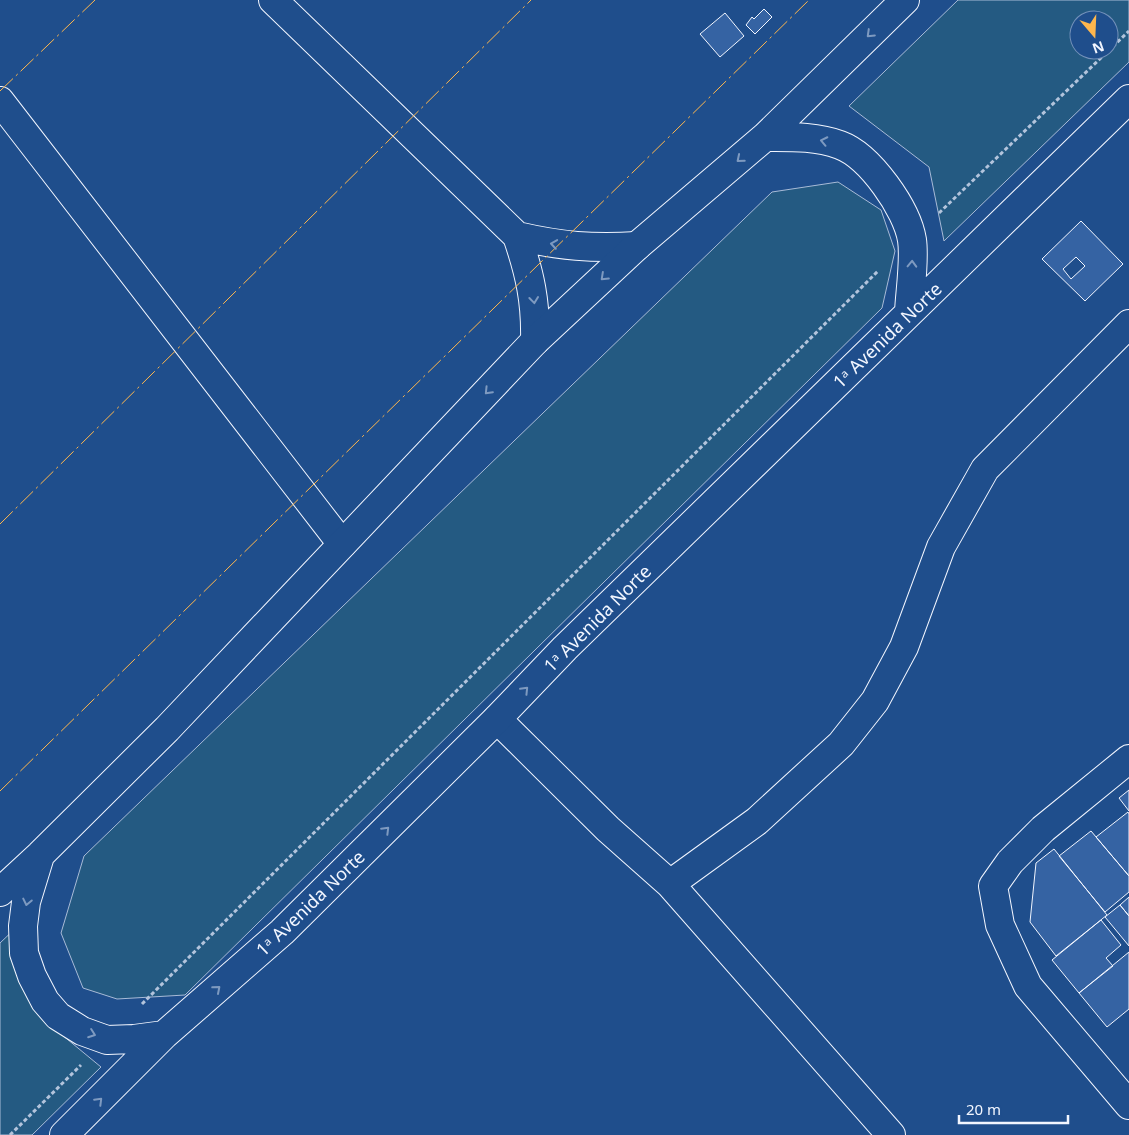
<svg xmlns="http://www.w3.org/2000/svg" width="1129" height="1135" font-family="'Noto Sans',sans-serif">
	<rect width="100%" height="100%" fill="#1f4e8c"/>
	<path fill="#245a82" stroke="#a8bbd7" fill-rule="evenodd" d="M958,0H1129V62L944,241L929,167L849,106ZM1079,20H1109V50H1079Z
		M838,182L881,210L895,251L882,308L185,995L117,999L83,988L61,933L84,856L772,192Z
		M19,925L50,1025L101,1067L32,1135H0V943Z"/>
	<path fill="#3563a3" stroke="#f2f6ff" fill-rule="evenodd" d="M764,9L772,17L755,34L746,25L752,17L754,19Z
		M725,13L744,36L720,57L700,34Z
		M1081,221L1123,264L1085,301L1042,259ZM1076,257L1085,266L1071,279L1063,269Z
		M1129,790V811L1119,798Z
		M1128,812L1129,814V876L1096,837Z
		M1091,831L1129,876V892L1105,912L1059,856Z
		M1054,849L1107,915L1056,956L1030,922L1036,863Z
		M1129,897V916L1120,905Z
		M1120,905L1129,916V946L1105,917Z
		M1101,920L1121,945L1106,958L1113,966L1079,993L1052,960Z
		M1129,952V1009L1107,1027L1079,993Z"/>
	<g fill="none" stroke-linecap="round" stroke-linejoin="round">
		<g stroke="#f2f6ff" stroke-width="30">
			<path id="street" d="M273,0L517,236C530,274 536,302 535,341
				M0,101L342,544
				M517,236C560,246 593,249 637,246
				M497,719L608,829L670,884L891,1135
				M1129,759L1043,829L1010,862L993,886L1000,925L1028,986L1129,1105
				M670,884L757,821L841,744L875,701L904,647L941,547L985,469L1129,324"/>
		</g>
		<g stroke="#f2f6ff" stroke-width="30">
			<path id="secondary" d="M765,137C790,137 816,136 840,145C870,156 907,209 912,240C915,260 910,291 909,312
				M40,856L26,902L23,926L24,953L32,976L45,1001L58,1016L82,1031L107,1040L134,1039L164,1035
				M0,892L40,855L167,729L535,341L637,246L765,137L905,0
				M64,1135L164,1035L282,932L497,719L565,648L1129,99"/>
		</g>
		<path stroke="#b3c4dc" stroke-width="3" stroke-dasharray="4 2.5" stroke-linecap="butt" d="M939,213L1129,31
			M142,1004L878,271
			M10,1135L81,1065"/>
		<use href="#street" stroke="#1f4e8c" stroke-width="28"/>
		<use href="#secondary" stroke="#1f4e8c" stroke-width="28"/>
		<path stroke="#ffb74d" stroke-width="1" stroke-dasharray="18 4 2.5 4" stroke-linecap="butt" d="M0,91L95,0
			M0,524L531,0
			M0,791L809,0"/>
	</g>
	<defs><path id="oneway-chevron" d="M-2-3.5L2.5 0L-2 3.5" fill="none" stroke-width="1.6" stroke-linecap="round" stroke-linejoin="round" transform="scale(1.25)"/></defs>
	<g stroke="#7e9ac0">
		<use href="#oneway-chevron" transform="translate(870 34) rotate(136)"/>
		<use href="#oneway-chevron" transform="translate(824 141) rotate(-168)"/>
		<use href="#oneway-chevron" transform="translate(740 159) rotate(140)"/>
		<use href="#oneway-chevron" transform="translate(554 244) rotate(-171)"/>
		<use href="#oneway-chevron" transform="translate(912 264) rotate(-88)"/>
		<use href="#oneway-chevron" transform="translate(604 277) rotate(137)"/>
		<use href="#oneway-chevron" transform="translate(534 300) rotate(83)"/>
		<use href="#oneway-chevron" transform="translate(488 391) rotate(134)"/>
		<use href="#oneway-chevron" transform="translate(525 690) rotate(-46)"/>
		<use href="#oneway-chevron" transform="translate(386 830) rotate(-45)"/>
		<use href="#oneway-chevron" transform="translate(27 902) rotate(102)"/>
		<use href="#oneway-chevron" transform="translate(217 989) rotate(-41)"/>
		<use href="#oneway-chevron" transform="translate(92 1034) rotate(20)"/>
		<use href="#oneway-chevron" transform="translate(99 1101) rotate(-45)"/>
	</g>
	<g text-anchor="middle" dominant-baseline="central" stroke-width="4" stroke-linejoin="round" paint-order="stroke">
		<g font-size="18" fill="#f2f6ff" stroke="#1f4e8c">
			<text transform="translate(887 335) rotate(-44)">1ᵃ Avenida Norte</text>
			<text transform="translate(597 618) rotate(-45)">1ᵃ Avenida Norte</text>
			<text transform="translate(310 903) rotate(-44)">1ᵃ Avenida Norte</text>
		</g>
	</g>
	<g transform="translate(1094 35) rotate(161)"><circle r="24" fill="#1f4e8c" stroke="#7391ba"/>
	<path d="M0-4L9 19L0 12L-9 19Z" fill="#ffb74d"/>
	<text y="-8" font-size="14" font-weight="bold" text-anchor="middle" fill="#f2f6ff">N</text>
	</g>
	<path d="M959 1115v8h109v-8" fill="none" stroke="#f2f6ff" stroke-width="2.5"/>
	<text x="966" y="1115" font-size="15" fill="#f2f6ff" stroke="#1f4e8c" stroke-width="4" paint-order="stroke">20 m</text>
</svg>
